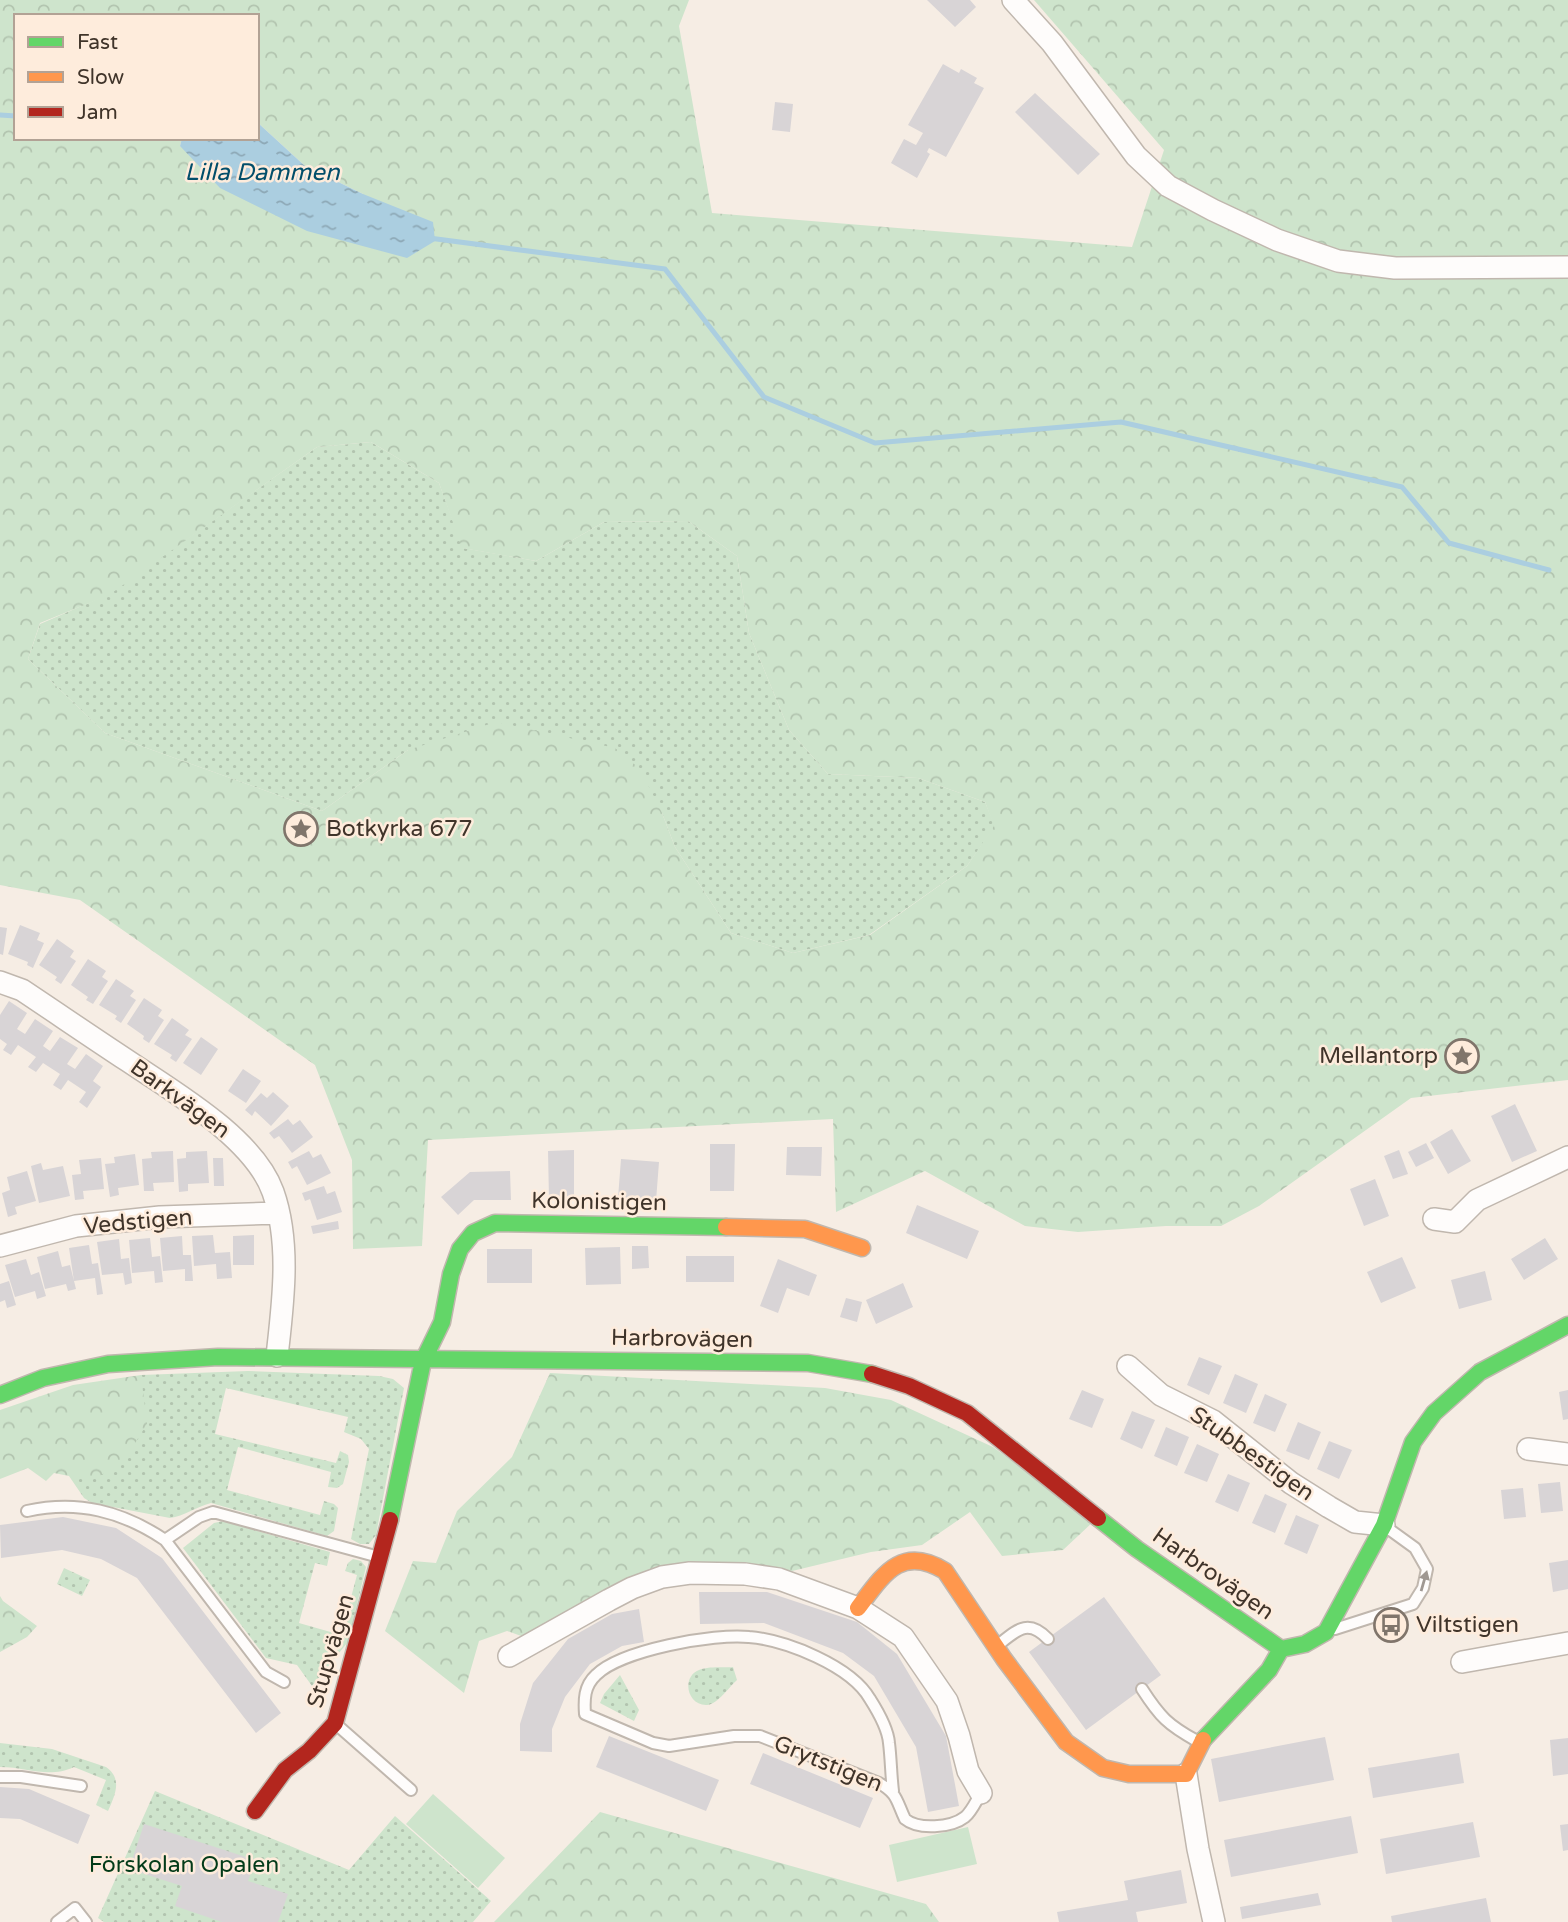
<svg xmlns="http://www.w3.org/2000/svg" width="1568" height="1922" font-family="'Varela Round',sans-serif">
	<defs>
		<pattern id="green-dots" width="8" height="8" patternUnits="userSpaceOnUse" patternTransform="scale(1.75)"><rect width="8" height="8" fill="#cee4cc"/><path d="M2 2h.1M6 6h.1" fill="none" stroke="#b2c4af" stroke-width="1.8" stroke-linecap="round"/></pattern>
		<pattern id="forest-crowns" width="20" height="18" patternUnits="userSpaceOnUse" patternTransform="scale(1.75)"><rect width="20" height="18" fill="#cee4cc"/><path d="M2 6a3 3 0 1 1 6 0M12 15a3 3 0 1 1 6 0" fill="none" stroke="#b2c4af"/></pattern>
		<pattern id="water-ripples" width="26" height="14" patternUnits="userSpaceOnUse" patternTransform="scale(1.75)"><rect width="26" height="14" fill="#abcee0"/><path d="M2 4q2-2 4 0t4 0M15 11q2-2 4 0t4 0" fill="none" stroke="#8da8b6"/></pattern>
	</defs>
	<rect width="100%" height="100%" fill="#f6ede4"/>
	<path fill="url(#green-dots)" d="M371,442L439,483L463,548L536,561L604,522L688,521L737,556L749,633L789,730L828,774L918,778L985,802L995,826L967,866L869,935L793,953L731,933L675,847L662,813L408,750L322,811L105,733L28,659L40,624L109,594L317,447Z
		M248,1371L379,1376L393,1379L404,1388L376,1535L369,1544H360L351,1539L369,1449L361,1439L344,1432L348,1417L226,1388L215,1434L336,1463L340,1451L348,1455L349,1462L343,1484L337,1488L328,1487L331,1472L238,1447L227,1490L320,1515L324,1501L334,1504L338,1508L334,1531L327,1536L211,1503C196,1507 184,1516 170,1518L92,1503L84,1498L69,1476H100L141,1375Z
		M223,1521L330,1552L327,1566L315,1563L299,1623L341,1635L357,1575L345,1571L348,1563L353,1559L361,1561L366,1567L348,1642L312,1686L297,1665L266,1658L183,1548L214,1523Z
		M64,1568L90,1580L82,1596L57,1584Z
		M733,1667L737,1680C729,1687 718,1704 707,1705C687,1706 681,1677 699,1670C709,1666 723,1668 733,1667Z
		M620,1675L639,1710L634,1721L600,1703L604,1694Z
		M0,1743L52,1749L106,1767C123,1779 115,1795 108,1811L96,1805L106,1780L74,1767C48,1779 28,1767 0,1767Z
		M155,1791L349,1870L395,1816L491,1901L473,1922H104L98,1918Z"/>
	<path fill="url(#forest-crowns)" fill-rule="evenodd" d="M0,0H689L679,26L712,213L1132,247L1164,150L1034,0H1568V1080L1411,1098L1259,1206L1221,1226H1166L1078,1232L1025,1226L925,1171L836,1212L833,1119L428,1140L422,1246L353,1249L352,1160L315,1065L80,900L0,885ZM16,16H257V122L305,166L363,194L180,146L182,138H16ZM371,442L439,483L462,548L536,561L604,522L688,521L737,556L749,633L789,730L828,774L918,778L985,802L994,826L967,866L870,935L793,953L731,933L675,847L662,813L640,769L615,748L496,722L408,750L322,811L105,733L28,659L40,623L109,595L317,447Z
		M550,1373L825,1388L891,1400L993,1447L1094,1521L1063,1550L1002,1556L970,1512L922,1545L871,1552L788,1572L740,1563L690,1565L524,1637L507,1631L479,1641L464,1693L385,1631L413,1561L436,1563L457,1511L512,1457Z
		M141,1375L147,1424L127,1456L100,1476H69L54,1473L46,1481L28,1468L0,1479V1410L73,1385Z
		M0,1596L3,1601L37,1626L27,1637L0,1652Z
		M600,1812L926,1904L939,1922H494Z"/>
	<path fill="#cee4cc" d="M433,1794L505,1858L478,1888L406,1824Z
		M968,1827L977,1864L897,1882L889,1845Z"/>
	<path fill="url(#water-ripples)" d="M257,122L305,166L363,194L433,222L435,241L407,258L307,231L220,188L180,146L182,138H257Z"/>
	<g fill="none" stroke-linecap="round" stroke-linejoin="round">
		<path stroke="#abcee0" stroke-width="5" d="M0,115L16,116
			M429,238L665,269L764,397L875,443L1121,422L1402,487L1449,543L1549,570"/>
	</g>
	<path fill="#d8d4d6" d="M927,0H970L976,7L955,27Z
		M943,64L959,73L961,69L977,78L974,83L984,88L946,157L929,148L927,152L930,154L917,178L891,163L904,139L916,145L923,133L908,125Z
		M1035,93L1100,154L1078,175L1015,112Z
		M775,102L793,104L790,132L772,130Z
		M20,925L40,933L37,940L44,943L33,968L27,965L28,962L8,954Z
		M0,927L7,928L3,955L0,954Z
		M57,939L74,951L70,957L76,961L61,984L55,980L57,977L39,965Z
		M88,959L106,971L102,977L108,981L93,1004L86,1000L88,997L71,985Z
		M116,979L134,991L130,996L136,1000L121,1023L115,1019L117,1016L99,1005Z
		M144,998L162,1010L158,1016L164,1020L149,1043L143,1039L144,1036L127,1024Z
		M9,1001L27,1013L17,1029L25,1034L35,1019L53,1031L43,1046L50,1051L60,1037L78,1048L67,1064L75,1069L86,1054L103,1066L93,1081L101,1087L87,1108L79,1102L86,1092L68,1080L61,1090L53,1085L60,1074L43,1063L36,1072L28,1067L36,1057L18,1045L11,1055L3,1050L7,1044L0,1039V1015Z
		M172,1018L189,1030L185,1035L192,1039L176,1062L170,1058L172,1055L154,1044Z
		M201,1037L218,1049L201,1075L183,1063Z
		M243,1069L261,1081L246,1103L228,1091Z
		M273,1092L289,1106L271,1126L255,1111L252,1116L245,1110L261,1093L267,1098Z
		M1515,1104L1537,1151L1512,1162L1491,1116Z
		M288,1119L293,1125L300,1120L313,1137L292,1153L279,1136L274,1139L269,1133Z
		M1452,1129L1471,1161L1448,1174L1430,1142Z
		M1426,1143L1434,1158L1416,1167L1408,1152Z
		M710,1144H735L734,1191H710Z
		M787,1147H822L821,1176L786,1175Z
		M574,1150V1199H549L548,1151Z
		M1399,1150L1408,1174L1393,1179L1384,1156Z
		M173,1151L174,1182L153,1183L154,1191H144L142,1159L152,1158L151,1152Z
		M207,1151L209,1183L188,1184V1191L179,1192L177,1159L186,1158V1152Z
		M309,1151L313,1158L321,1154L331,1173L307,1185L297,1166L292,1169L288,1162Z
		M135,1154L139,1185L118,1188L119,1195L110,1197L105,1164L115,1163L114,1157Z
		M101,1158L104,1189L83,1191L84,1199L75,1200L72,1175L81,1174L79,1160Z
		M213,1158H223L224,1186H214Z
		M621,1159L659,1162L656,1201L618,1198Z
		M41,1163L43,1170L63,1166L70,1196L39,1203L31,1166Z
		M27,1171L36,1201L15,1207L17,1214L8,1217L2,1193L10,1190L7,1177Z
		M510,1171L511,1200H474L458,1215L441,1197L470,1172Z
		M1375,1179L1389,1216L1364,1226L1350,1189Z
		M324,1186L327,1194L335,1191L342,1212L317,1220L310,1199L305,1201L302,1193Z
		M917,1205L979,1231L967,1259L906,1233Z
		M338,1221L339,1229L313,1234L311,1226Z
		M213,1235L215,1253L230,1252L232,1278L217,1279L216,1264L194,1266L192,1236Z
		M254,1235V1265H233V1236Z
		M182,1236L183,1255H191L193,1281H185V1269L163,1271L160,1238Z
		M150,1238L152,1257L160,1256L163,1282L155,1283L154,1271L132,1273L129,1240Z
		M1545,1238L1558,1259L1524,1280L1511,1259Z
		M119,1239L121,1259L129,1258L132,1283L125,1285L123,1273L102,1275L97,1242Z
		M89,1245L92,1264L98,1263L103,1294L97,1295L95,1278L74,1281L69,1248Z
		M632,1246H648L649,1268L632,1269Z
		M620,1247L621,1284L586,1285L585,1248Z
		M487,1249H532V1283H487Z
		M58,1251L62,1267L70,1265L76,1289L68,1291L66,1284L45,1289L37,1257Z
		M686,1256H734V1282H686Z
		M1402,1257L1416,1288L1381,1303L1367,1272Z
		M26,1259L31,1275L39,1272L46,1296L37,1299L35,1291L15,1297L5,1265Z
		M778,1259L817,1275L809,1296L787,1288L778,1313L760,1306Z
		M1485,1271L1492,1300L1459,1309L1451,1280Z
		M9,1281L16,1305L7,1308L5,1300L0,1302V1284Z
		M903,1283L913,1307L876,1324L866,1300Z
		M846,1298L862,1302L857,1322L840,1317Z
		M1199,1357L1222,1366L1209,1395L1187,1385Z
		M1235,1374L1258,1384L1246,1413L1223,1403Z
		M1082,1390L1104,1399L1092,1428L1069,1419Z
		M1568,1390V1419L1563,1420L1559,1392Z
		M1265,1394L1287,1404L1275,1432L1253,1423Z
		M1132,1411L1155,1420L1142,1449L1120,1439Z
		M1298,1422L1321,1432L1309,1460L1286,1451Z
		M1166,1427L1189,1437L1177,1466L1154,1456Z
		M1329,1441L1352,1450L1339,1479L1317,1469Z
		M1197,1444L1219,1454L1207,1482L1184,1473Z
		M1228,1474L1250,1483L1238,1512L1215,1502Z
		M1560,1482L1563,1511L1541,1513L1538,1484Z
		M1523,1488L1526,1517L1504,1519L1501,1490Z
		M1265,1494L1287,1504L1275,1533L1252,1523Z
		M1296,1515L1319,1525L1307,1554L1284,1544Z
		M63,1517L116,1528L162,1558L281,1713L256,1733L137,1578L101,1559L62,1550L1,1558L0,1525Z
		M1568,1560V1589L1553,1592L1549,1563Z
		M699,1592H767L857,1622L897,1654L946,1736L959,1806L928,1812L916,1747L874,1676L843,1653L764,1623L700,1624Z
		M1104,1597L1161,1675L1086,1730L1029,1652Z
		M639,1609L644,1642L622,1646L590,1664L565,1697L552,1729V1752L520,1751V1724L533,1683L568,1639L612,1614Z
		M609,1736L719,1780L706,1811L596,1767Z
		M1325,1737L1334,1780L1219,1802L1211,1759Z
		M1568,1738V1774L1553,1776L1550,1740Z
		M763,1753L873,1798L860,1828L750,1784Z
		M1459,1753L1464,1783L1373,1798L1368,1768Z
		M0,1787L29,1789L90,1815L78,1844L20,1819L0,1818Z
		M1351,1816L1358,1853L1231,1877L1224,1840Z
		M1473,1822L1480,1857L1386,1874L1380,1839Z
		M144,1824L255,1860L248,1881L288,1894L278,1922H222L175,1906L182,1886L129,1869Z
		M1568,1824V1850L1563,1851L1560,1825Z
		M1181,1870L1187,1903L1136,1912L1138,1922H1059L1057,1912L1128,1900L1124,1881Z
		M1318,1893L1321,1905L1242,1919L1240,1907Z
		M1486,1898L1491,1922H1392L1391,1916Z"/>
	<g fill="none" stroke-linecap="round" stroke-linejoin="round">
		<g stroke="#c0b7ae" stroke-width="14">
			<path id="lane" d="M27,1511C78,1500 122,1511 165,1540L266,1672L284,1682
				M165,1540L199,1517L213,1512L379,1557
				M1335,1629L1413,1604L1423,1588L1427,1569L1415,1548L1386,1527
				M998,1645C1017,1630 1028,1618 1048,1639
				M1142,1689C1160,1717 1168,1725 1197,1741
				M337,1725L411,1790
				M0,1777H21L81,1786
				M893,1791C891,1775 891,1759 889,1743C888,1730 877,1710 870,1699C851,1666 786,1640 749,1637C715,1633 621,1650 596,1675C584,1686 584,1700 585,1714L653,1743L669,1746L734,1736H760L879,1783C898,1794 896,1800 905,1819C918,1830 951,1828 965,1817C972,1811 976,1801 981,1793
				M57,1922L75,1908L86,1922"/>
		</g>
		<g stroke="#c0b7ae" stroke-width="24">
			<path id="street" d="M1013,0L1052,43L1136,156L1168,186L1213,210L1277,240L1338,261L1395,268L1568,267
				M0,982L22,990C58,1014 93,1038 128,1061C174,1092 254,1138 273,1192C291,1243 283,1303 277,1356
				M1434,1219L1455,1222L1477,1200L1568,1157
				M0,1246L76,1226L160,1217L278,1213
				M1128,1366L1161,1395L1213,1421L1291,1483L1329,1507L1355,1522L1384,1525
				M1528,1449L1568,1454
				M509,1656L609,1600L632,1588L662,1577L690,1573L745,1574L779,1579L858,1608L903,1637L947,1701L959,1736L968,1771L981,1793
				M1462,1662L1568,1643
				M1186,1774L1198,1849L1214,1922"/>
		</g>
		<g stroke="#c0b7ae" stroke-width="19">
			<path id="fast" d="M0,1395L43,1378L108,1364L218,1357L808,1363L872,1374
				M1098,1518L1137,1549L1281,1649
				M390,1520L423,1361L442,1322L451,1274L460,1249L473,1233L495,1223L726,1227
				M1281,1649L1305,1644L1326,1632L1384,1525L1413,1442L1434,1413L1480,1372L1568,1325
				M1203,1740L1269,1670L1281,1649"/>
		</g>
		<g stroke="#c0b7ae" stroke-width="19">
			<path id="slow" d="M726,1227L805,1229L862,1248
				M858,1608C883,1575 901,1544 945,1571L1004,1659L1066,1742L1103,1768L1129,1774H1186L1203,1740"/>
		</g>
		<g stroke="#c0b7ae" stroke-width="19">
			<path id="jam" d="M872,1374L909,1386L967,1413L1098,1518
				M255,1811L285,1770L309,1751L335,1723L390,1520"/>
		</g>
		<use href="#lane" stroke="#fefcfb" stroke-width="10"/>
		<use href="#street" stroke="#fefcfb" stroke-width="21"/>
		<use href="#fast" stroke="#63d668" stroke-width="16"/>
		<use href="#slow" stroke="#ff974d" stroke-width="16"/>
		<use href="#jam" stroke="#b3261e" stroke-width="16"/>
	</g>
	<defs><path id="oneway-solid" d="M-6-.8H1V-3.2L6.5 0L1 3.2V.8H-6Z" transform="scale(1.75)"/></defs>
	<use fill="#9f9892" href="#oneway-solid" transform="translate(1424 1581) rotate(-74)"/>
	<defs>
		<g id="sight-ring" transform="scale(1.75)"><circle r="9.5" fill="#feecdc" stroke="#80756b" stroke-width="1.5"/><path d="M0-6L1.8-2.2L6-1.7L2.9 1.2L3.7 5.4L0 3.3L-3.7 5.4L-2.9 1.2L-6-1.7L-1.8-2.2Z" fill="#80756b"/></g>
		<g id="bus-ring" transform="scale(1.75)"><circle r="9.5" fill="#feecdc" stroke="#80756b" stroke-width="1.5"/><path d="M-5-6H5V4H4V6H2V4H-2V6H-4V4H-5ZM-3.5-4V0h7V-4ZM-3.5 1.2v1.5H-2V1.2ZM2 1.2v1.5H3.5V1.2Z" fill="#80756b"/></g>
	</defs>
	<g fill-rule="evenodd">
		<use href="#sight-ring" x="301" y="829"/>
		<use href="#sight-ring" x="1462" y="1056"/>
		<use href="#bus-ring" x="1391" y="1625"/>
	</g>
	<g text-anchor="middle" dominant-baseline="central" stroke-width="5" stroke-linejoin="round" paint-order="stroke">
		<g font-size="23" fill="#40342a" stroke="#feecdc" text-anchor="start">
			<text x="326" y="829">Botkyrka 677</text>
			<text x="1438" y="1056" text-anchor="end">Mellantorp</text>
			<text x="1416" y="1625">Viltstigen</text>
		</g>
		<g font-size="23" fill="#40342a" stroke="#feecdc">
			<text transform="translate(180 1099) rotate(36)">Barkvägen</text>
			<text transform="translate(599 1202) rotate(1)">Kolonistigen</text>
			<text transform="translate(138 1222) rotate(-5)">Vedstigen</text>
			<text transform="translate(682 1339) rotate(1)">Harbrovägen</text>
			<text transform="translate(1252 1454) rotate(35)">Stubbestigen</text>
			<text transform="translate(1213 1574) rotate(35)">Harbrovägen</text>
			<text transform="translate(331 1651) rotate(-74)">Stupvägen</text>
			<text transform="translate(828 1764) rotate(22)">Grytstigen</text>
		</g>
		<g font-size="23" fill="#033b19" stroke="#feecdc">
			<text x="184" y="1865">Förskolan Opalen</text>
		</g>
		<g font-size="24" font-style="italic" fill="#024e6a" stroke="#feecdc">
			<text x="262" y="172">Lilla Dammen</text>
		</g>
	</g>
	<rect x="14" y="14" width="245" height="126" fill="#feecdc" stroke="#b2a295" stroke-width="2"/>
	<rect x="28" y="37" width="35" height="10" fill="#63d668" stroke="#b2a295" stroke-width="2"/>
	<text x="77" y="49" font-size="21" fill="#40342a">Fast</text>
	<rect x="28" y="72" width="35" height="10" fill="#ff974d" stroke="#b2a295" stroke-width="2"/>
	<text x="77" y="84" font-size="21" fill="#40342a">Slow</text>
	<rect x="28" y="107" width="35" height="10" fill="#b3261e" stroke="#b2a295" stroke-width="2"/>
	<text x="77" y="119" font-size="21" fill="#40342a">Jam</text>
</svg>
